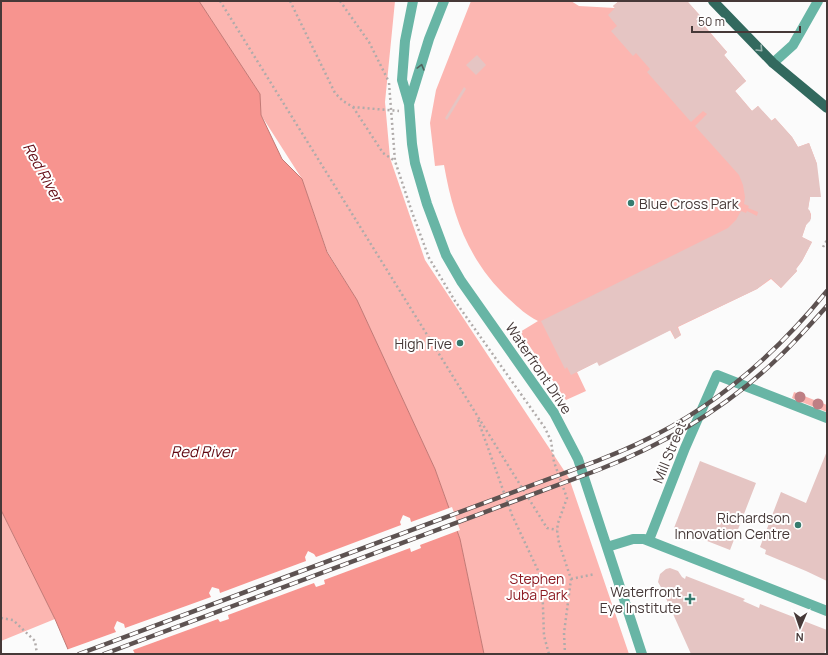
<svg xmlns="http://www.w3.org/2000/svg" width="828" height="655" font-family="Manrope,sans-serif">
	<rect width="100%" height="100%" fill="#fbfbfb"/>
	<path fill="#fcb6b1" d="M199,1H395L385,102L390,158L425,260L569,478L629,654H484L460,539L435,469L357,300L327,251L302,179L261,115L260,94Z
		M471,1H571L579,6L615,8L613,6L619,1H687L704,20L702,23L727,52L724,55L746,81L735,91L752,111L758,106L771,121L775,118L792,137L798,147L809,143L817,164L806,169L810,197L808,209L811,214V218L806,225L802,237L812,242L802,261L796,269L797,271L781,288L771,279L757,289L678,327L681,335L675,339L670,330L633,348L597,362L577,372L586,391L566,400L520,332L538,321C526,315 519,308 509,299C469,262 453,217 444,165L435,166L430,123L436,90Z
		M794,392L827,405V412L794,399L792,398Z
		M1,510L55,619L1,641Z"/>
	<path fill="#f7948f" stroke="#c27975" d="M1,1H199L260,94L261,115L282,159L302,179L327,252L357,300L435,469L460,539L484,654H70L55,619L1,510Z"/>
	<path fill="#fbfbfb" d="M452,507L460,530L420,545L421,548L411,552L410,548L324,580L325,584L316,587L314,583L228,615L229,619L220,622L218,619L133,650L135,654H68L66,650L116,632L114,628L117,621L124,624L125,628L211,597L209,593L212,587L219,589L220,593L306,561L305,557L308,551L314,554L316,557L401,525L400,522L403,515L410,518L411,522Z"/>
	<path fill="#e5c5c3" d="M619,1H687L704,20L701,23L727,52L724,55L746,81L735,91L752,111L758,106L772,121L775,118L792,137L798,147L809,143L817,164L821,197H810L808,209L810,211L811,218L810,221L806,225L802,237L812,242L802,261L796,269L797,271L781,288L771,278L757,289L677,327L681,335L675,339L671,330L599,366L597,362L571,375L567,367L565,369L541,321L728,228L736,220L741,211L746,213L747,211L757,216L758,212L748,208L749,206L744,204L745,197L743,185L739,175L695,126L707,114L703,111L691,122L647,72L650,69L636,53L633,56L611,31L617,26L608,15L615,8L613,6Z
		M477,55L486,65L476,75L466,65Z
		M464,87L466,89L447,120L445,118Z
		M827,451V581L806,571L765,554L766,550L760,547L781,492L806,503Z
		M700,461L756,483L730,550L674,528Z
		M670,568L678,571L682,577L685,579L686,576L745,599L743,601L750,604L759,608L760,604L827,630V647L824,654H691L665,596L669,595L668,592L662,589L658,582L660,574L666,569Z"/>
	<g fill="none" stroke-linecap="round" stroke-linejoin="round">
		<path stroke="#b0abaa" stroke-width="2.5" stroke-dasharray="2 3" stroke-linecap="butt" d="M220,1L547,528L557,530
			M290,1L335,93L343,101L353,107L399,111
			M340,1L369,42L389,82
			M389,83L395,161L412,212L429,258L455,301L545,428L551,441L554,462L567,498L558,523L557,530L559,543L571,579L564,633L565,654
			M353,107L383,153L395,161
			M823,247L827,240
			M478,420L512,515L542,579L544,636L549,654
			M571,579L595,574
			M1,618L13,620L35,641L37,654"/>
		<path stroke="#68b5a5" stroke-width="10" d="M413,1L405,41L402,80L409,104L412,144L415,163L427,204L446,255L461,281L554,413L578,459L642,654
			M773,63L793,45L818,1
			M409,104L429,39L444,1
			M649,540L685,448L717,375L827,418
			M607,547L633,539H644L827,611"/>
		<path stroke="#32695e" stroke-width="10" d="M713,1L773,63L827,108"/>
		<g stroke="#5d5251" stroke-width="4.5">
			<path id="rail" d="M79,654L594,462C609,456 625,450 639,443C713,409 776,354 827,291
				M104,654L598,470C663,445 726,408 777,359C795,342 811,324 827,306"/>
		</g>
		<use href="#rail" stroke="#fff" stroke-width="3" stroke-dasharray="9" stroke-linecap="butt"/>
	</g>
	<g fill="#be7f84">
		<circle cx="800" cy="397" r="5.5"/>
		<circle cx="818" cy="404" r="5.5"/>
	</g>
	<defs><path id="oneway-chevron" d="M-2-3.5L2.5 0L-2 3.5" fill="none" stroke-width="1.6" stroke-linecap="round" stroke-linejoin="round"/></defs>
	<use stroke="#98b4ae" href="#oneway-chevron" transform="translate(760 49) rotate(46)"/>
	<use stroke="#52645e" href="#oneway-chevron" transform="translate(421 67) rotate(-75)"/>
	<g fill="#377b6e" stroke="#fff" stroke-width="1.5">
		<circle cx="631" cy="203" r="4"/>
		<circle cx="460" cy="343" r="4"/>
		<circle cx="798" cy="525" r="4"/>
		<path d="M688 593h4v4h4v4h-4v4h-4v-4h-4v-4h4z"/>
	</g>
	<g text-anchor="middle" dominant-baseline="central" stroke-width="4" stroke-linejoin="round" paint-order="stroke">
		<g font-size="14" fill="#463938" stroke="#fff" text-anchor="end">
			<text x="639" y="203" text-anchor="start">Blue Cross Park</text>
			<text x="452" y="343">High Five</text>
			<text x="790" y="517">Richardson<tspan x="790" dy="16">Innovation Centre</tspan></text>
			<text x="681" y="591">Waterfront<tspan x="681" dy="16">Eye Institute</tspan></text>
		</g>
		<g font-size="14" fill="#463938" stroke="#fff">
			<text transform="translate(539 368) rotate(56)">Waterfront Drive</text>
			<text transform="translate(669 452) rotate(-68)">Mill Street</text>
		</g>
		<g font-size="14" fill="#8d1a22" stroke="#fff">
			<text x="537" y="578">Stephen<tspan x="537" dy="16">Juba Park</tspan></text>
		</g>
		<g font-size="15" font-style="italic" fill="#610811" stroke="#fff">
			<text transform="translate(43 172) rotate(61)">Red River</text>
			<text x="203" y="451">Red River</text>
		</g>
	</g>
	<rect width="828" height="655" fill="none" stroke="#463938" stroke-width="4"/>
	<g transform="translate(800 627) rotate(182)" stroke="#ffffff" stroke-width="3" paint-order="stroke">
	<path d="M0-3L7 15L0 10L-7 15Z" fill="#463938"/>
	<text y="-6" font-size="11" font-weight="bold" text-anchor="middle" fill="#463938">N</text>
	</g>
	<path d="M692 26v6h108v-6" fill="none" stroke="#463938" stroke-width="2"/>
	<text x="698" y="26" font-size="12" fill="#463938" stroke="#ffffff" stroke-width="3" paint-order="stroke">50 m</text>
</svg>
